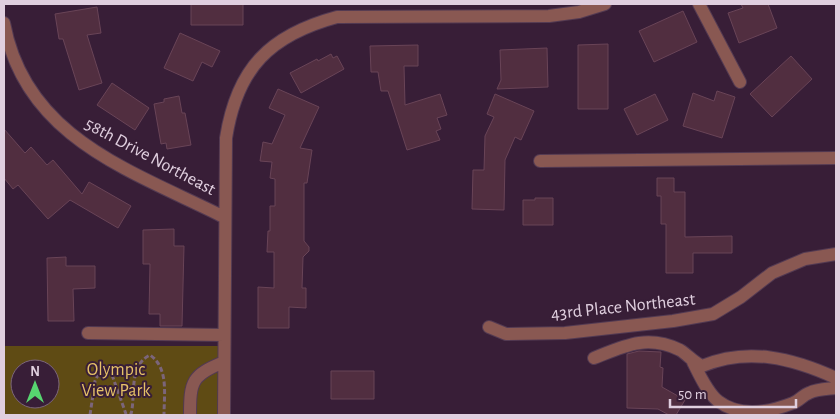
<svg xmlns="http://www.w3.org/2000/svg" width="840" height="419" font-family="'Alegreya Sans',sans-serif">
	<rect width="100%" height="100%" fill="#381e37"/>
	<path fill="#5f4b14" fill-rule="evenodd" d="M4,346H228V415H4ZM20,369H50V399H20Z"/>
	<path fill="#512e40" stroke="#694457" d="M191,4H243V25H191Z
		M741,4H768L777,28L739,43L728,13L743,8Z
		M97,7L101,33L87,35L102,83L79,90L63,39H59L55,14Z
		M683,11L697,42L654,62L639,31Z
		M180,33L220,51L212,67L202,62L193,81L164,68Z
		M608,44V109H578V45Z
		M418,45V66H404L405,105L440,94L447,115L437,118L441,129L436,131L440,140L407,150L388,91H381L378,72H371L370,46Z
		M547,48L548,87L497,89L501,80L500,50Z
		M331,54L333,58L337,56L344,69L301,93L290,73L317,59L318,61Z
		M791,56L812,79L772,117L750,94Z
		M112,83L149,108L135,130L97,105Z
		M278,89L319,107L300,148L312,150L307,183H304V241L309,247V251L303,257L302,288H306V308L289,307V328H258V287L274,288V252H267L268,231H270V206H275V179L270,178L272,162L260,161L263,142L272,144L285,115L269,108Z
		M717,91L735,97L722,138L683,126L693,93L714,101Z
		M495,94L534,111L521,140L515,137L505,160L504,210L472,209L473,170H484L485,136L494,117L487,114Z
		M655,94L668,120L637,135L624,109Z
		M179,96L182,113H185L191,145L167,149L166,143L161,144L154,104L164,102V99Z
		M4,129L25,153L31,147L47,165L53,160L82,194L89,182L131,206L118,228L70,200L48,219L18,185L13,189L4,178Z
		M657,178H674V192H685V237L732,236V253H693V273H666V224H661V196H657Z
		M535,198H553V225H523V200H535Z
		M174,229V246H184L182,326H160V314H149L150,264H143V230Z
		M66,257V266H95V288L73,289L74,321H48L47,258Z
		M639,351L661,352L660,367L663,368L662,387L685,400L676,415H669L658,409L627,408V354Z
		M331,371H374V399H331Z"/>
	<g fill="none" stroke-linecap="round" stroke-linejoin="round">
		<g stroke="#533a52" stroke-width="14">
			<path id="minor" d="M699,4L740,82
				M4,23C25,138 132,171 224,217
				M540,161L836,158
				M489,327L506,334L565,333L673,321L713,314L741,297L772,273L805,259L836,254
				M88,333L224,335
				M594,358C624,346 647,334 680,350C688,355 693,362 702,366C748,347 792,358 836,378
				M693,362C699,374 707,392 718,401C740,418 770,412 793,403C799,401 803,395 809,393C817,389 828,389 836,388
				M190,415C190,381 192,375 224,362
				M224,415L226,138C237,68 270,35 337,17L549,16L579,12L605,4"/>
		</g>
		<path stroke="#7b657a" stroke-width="3" stroke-dasharray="5 2.5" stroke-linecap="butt" d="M90,415L95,381L100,371L105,369L112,375L126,414H131C136,395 128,366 150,355C169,368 164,395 164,415"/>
		<use href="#minor" stroke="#895852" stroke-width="12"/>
	</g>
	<g text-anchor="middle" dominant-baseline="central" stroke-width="4" stroke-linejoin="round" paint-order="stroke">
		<g font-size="18" fill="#e0cfdf" stroke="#381e37">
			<text transform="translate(150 157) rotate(28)">58th Drive Northeast</text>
			<text transform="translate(623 307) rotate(-6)">43rd Place Northeast</text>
		</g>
		<g font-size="18" fill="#e6c168" stroke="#381e37">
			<text x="116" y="370">Olympic<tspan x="116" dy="21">View Park</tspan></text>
		</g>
	</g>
	<rect width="840" height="419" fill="none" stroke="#e0cfdf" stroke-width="10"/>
	<g transform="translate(35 384)"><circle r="24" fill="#381e37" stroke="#7b657a"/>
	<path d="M0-4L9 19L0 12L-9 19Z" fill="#57d570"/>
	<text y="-8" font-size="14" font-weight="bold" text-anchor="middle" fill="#e0cfdf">N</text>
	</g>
	<path d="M670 399v8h126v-8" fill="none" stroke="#e0cfdf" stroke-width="2.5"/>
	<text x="678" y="399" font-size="15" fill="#e0cfdf" stroke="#381e37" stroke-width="4" paint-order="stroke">50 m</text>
</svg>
